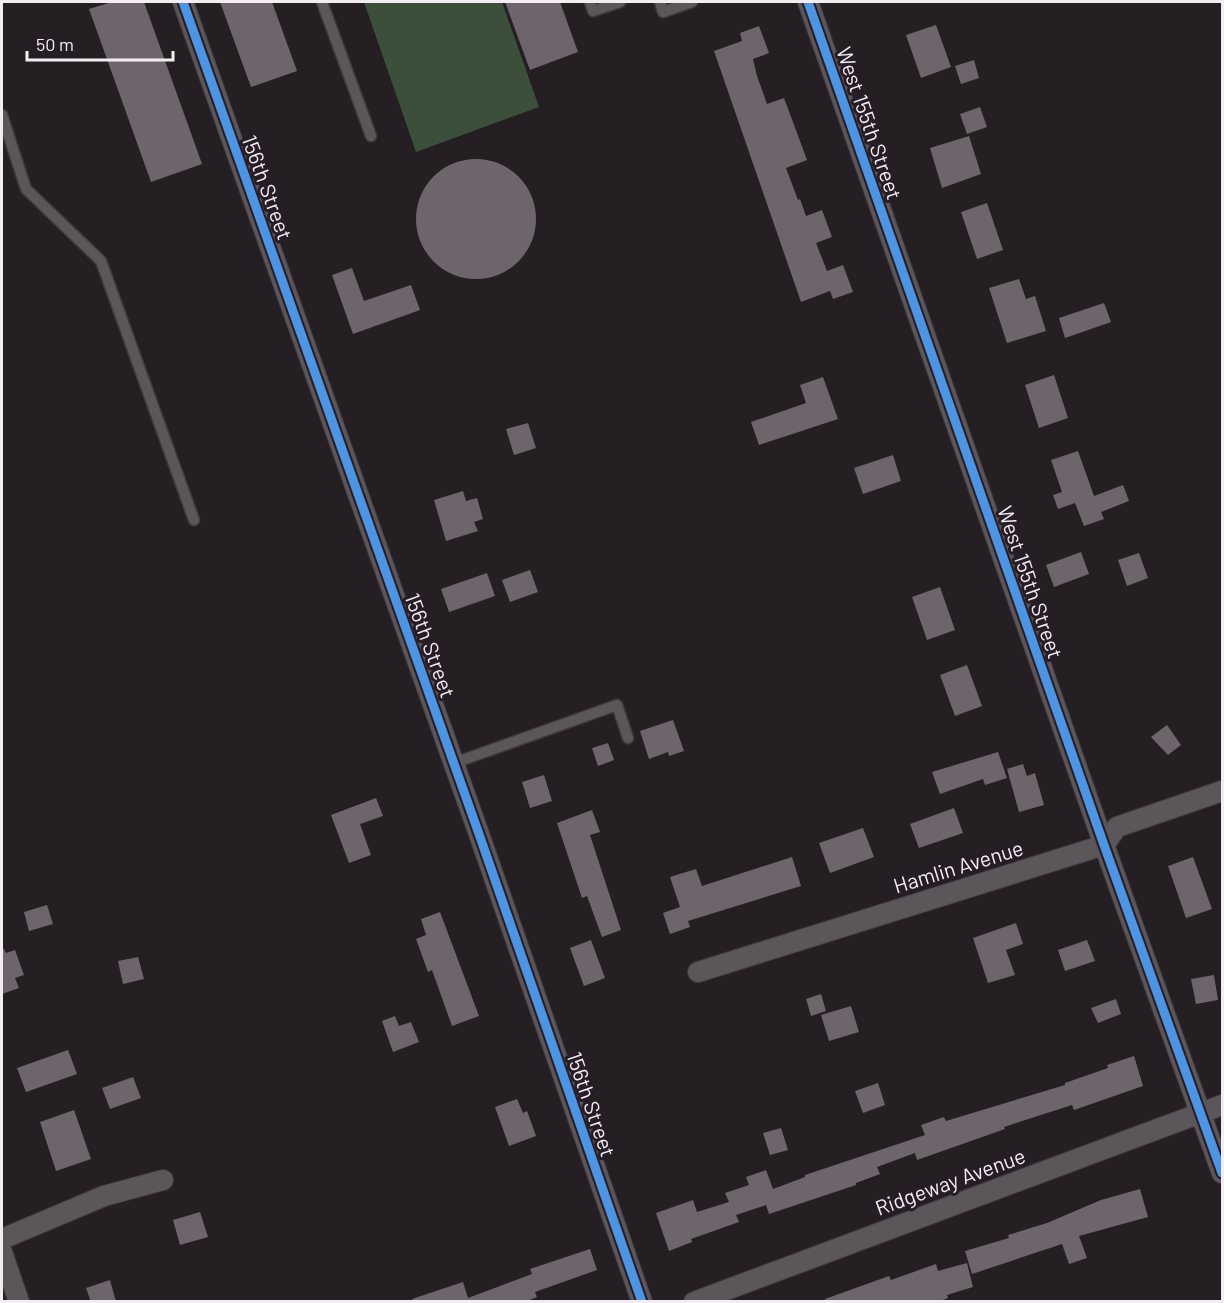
<svg xmlns="http://www.w3.org/2000/svg" width="1224" height="1303" font-family="Barlow,sans-serif">
	<rect width="100%" height="100%" fill="#251f24"/>
	<path fill="#3b4f3b" d="M364,2H502L539,107L416,152Z"/>
	<path fill="#6e656c" d="M112,2H144L202,164L151,182L89,9Z
		M220,2H272L297,71L251,87Z
		M505,2H560L578,52L530,70Z
		M936,25L951,67L921,78L906,35Z
		M759,26L769,53L753,59L757,76L767,104L784,98L807,160L786,168L798,200L800,199L806,216L822,210L832,237L816,243L827,271L843,265L853,292L833,299L830,291L801,302L714,51L742,41L740,33Z
		M974,60L979,78L961,84L955,66Z
		M980,107L987,127L967,134L960,114Z
		M969,136L981,174L942,188L930,148Z
		M416 219a60 60 0 1 1 120 0a60 60 0 1 1-120 0Z
		M987,203L1003,250L977,259L961,212Z
		M352,268L364,301L411,285L420,310L353,334L332,275Z
		M1019,279L1026,299L1035,296L1046,331L1007,343L989,288Z
		M1104,303L1111,322L1065,338L1059,318Z
		M1054,375L1068,418L1039,428L1025,385Z
		M823,377L838,419L759,445L751,422L806,403L800,385Z
		M528,423L536,448L514,455L506,429Z
		M1078,451L1094,496L1123,485L1129,501L1101,512L1104,519L1084,526L1075,503L1058,509L1053,495L1062,492L1051,460Z
		M893,455L901,481L863,494L854,468Z
		M463,491L466,501L477,498L483,519L474,522L478,531L446,541L434,500Z
		M1081,552L1089,574L1054,587L1046,565Z
		M1139,553L1148,578L1127,586L1118,560Z
		M530,570L538,592L510,602L502,580Z
		M487,573L495,596L449,612L441,589Z
		M940,587L955,630L927,640L912,597Z
		M967,665L982,706L955,716L940,675Z
		M673,720L684,751L669,756L668,752L649,759L640,731Z
		M1167,725L1181,745L1168,755L1151,737Z
		M608,743L614,760L598,766L592,748Z
		M998,752L1007,778L985,785L983,779L940,794L932,772Z
		M1023,764L1027,776L1035,773L1044,805L1019,812L1007,769Z
		M544,775L552,801L530,808L522,782Z
		M376,798L383,816L360,824L371,855L349,863L331,815Z
		M954,808L963,833L919,848L910,824Z
		M592,810L600,832L590,835L621,930L602,937L587,896L582,898L557,823Z
		M863,828L874,857L830,873L819,843Z
		M792,857L801,886L688,921L690,927L670,934L663,913L680,907L670,877L696,869L702,886Z
		M1193,857L1212,909L1186,918L1168,866Z
		M47,905L53,924L29,931L24,912Z
		M440,912L479,1016L452,1026L432,970L428,972L416,939L426,935L421,919Z
		M1016,923L1023,944L1006,950L1015,975L988,983L973,938Z
		M591,940L605,978L584,986L570,948Z
		M1087,940L1095,961L1065,971L1058,950Z
		M2,946L6,953L15,950L24,975L15,978L19,988L2,994Z
		M138,957L144,979L123,984L118,961Z
		M1214,975L1218,1000L1196,1004L1191,979Z
		M821,994L826,1011L811,1016L806,999Z
		M1116,999L1121,1014L1098,1023L1091,1008Z
		M851,1006L859,1032L829,1041L821,1015Z
		M395,1016L399,1026L411,1022L419,1042L393,1052L382,1021Z
		M68,1050L77,1074L26,1092L17,1068Z
		M1134,1056L1143,1086L1074,1110L1072,1105L1004,1127L1005,1129L917,1160L915,1153L877,1167L880,1174L856,1183V1185L769,1214L766,1205L736,1215L739,1222L691,1239L692,1242L669,1251L656,1213L693,1200L697,1212L729,1202L725,1193L749,1185L746,1177L766,1170L773,1189L805,1177V1175L925,1135L921,1125L944,1117L946,1121L1065,1085V1083L1108,1068L1107,1065Z
		M133,1077L141,1098L110,1109L102,1088Z
		M878,1083L885,1105L863,1113L855,1091Z
		M517,1099L523,1113L527,1111L536,1136L509,1146L495,1107Z
		M74,1110L91,1159L56,1171L40,1122Z
		M781,1128L788,1150L770,1155L763,1133Z
		M1140,1189L1148,1217L1079,1236L1087,1258L1069,1264L1062,1244L972,1274L965,1251L1009,1238L1008,1235L1047,1223L1101,1200Z
		M200,1212L208,1237L180,1245L173,1220Z
		M590,1249L597,1270L535,1292L537,1297L525,1302H413L412,1299L463,1282L468,1298L532,1274L530,1269Z
		M967,1263L973,1287L947,1295L948,1298L938,1302H826L825,1299L889,1276L891,1280L936,1264L938,1271Z
		M110,1280L116,1302H91L86,1288Z"/>
	<g fill="none" stroke-linecap="round" stroke-linejoin="round">
		<g stroke="#403a3f" stroke-width="13">
			<path id="lane" d="M322,2L371,136
				M590,2L593,11L620,2
				M660,2L663,12L692,2
				M2,115L26,189L101,261L194,520
				M454,763L617,705L628,738"/>
		</g>
		<g stroke="#403a3f" stroke-width="22">
			<path id="street" d="M183,2L479,834L642,1302
				M808,2L1104,845L1222,1173
				M698,972L1104,845L1117,827L1222,791
				M2,1239L104,1196L163,1180
				M2,1252L19,1302
				M694,1302L1222,1105"/>
		</g>
		<use href="#lane" stroke="#5a565a" stroke-width="10"/>
		<use href="#street" stroke="#5a565a" stroke-width="20"/>
		<g stroke="#271d26" stroke-width="13">
			<path id="cycleway" d="M183,2L479,834L642,1302
				M808,2L1104,845L1222,1173"/>
		</g>
		<use href="#cycleway" stroke="#4d94e3" stroke-width="9"/>
	</g>
	<g text-anchor="middle" dominant-baseline="central" stroke-width="6" stroke-linejoin="round" paint-order="stroke">
		<g font-size="21" fill="#f4ecf3" stroke="#271d26">
			<text transform="translate(870 123) rotate(71)">West 155th Street</text>
			<text transform="translate(268 187) rotate(70)">156th Street</text>
			<text transform="translate(1031 582) rotate(71)">West 155th Street</text>
			<text transform="translate(431 645) rotate(70)">156th Street</text>
			<text transform="translate(958 866) rotate(-17)">Hamlin Avenue</text>
			<text transform="translate(592 1104) rotate(71)">156th Street</text>
			<text transform="translate(950 1181) rotate(-20)">Ridgeway Avenue</text>
		</g>
	</g>
	<rect width="1224" height="1303" fill="none" stroke="#f4ecf3" stroke-width="6"/>
	<path d="M27 51v9h146v-9" fill="none" stroke="#f4ecf3" stroke-width="3"/>
	<text x="36" y="51" font-size="18" fill="#f4ecf3" stroke="#271d26" stroke-width="4.5" paint-order="stroke">50 m</text>
</svg>
